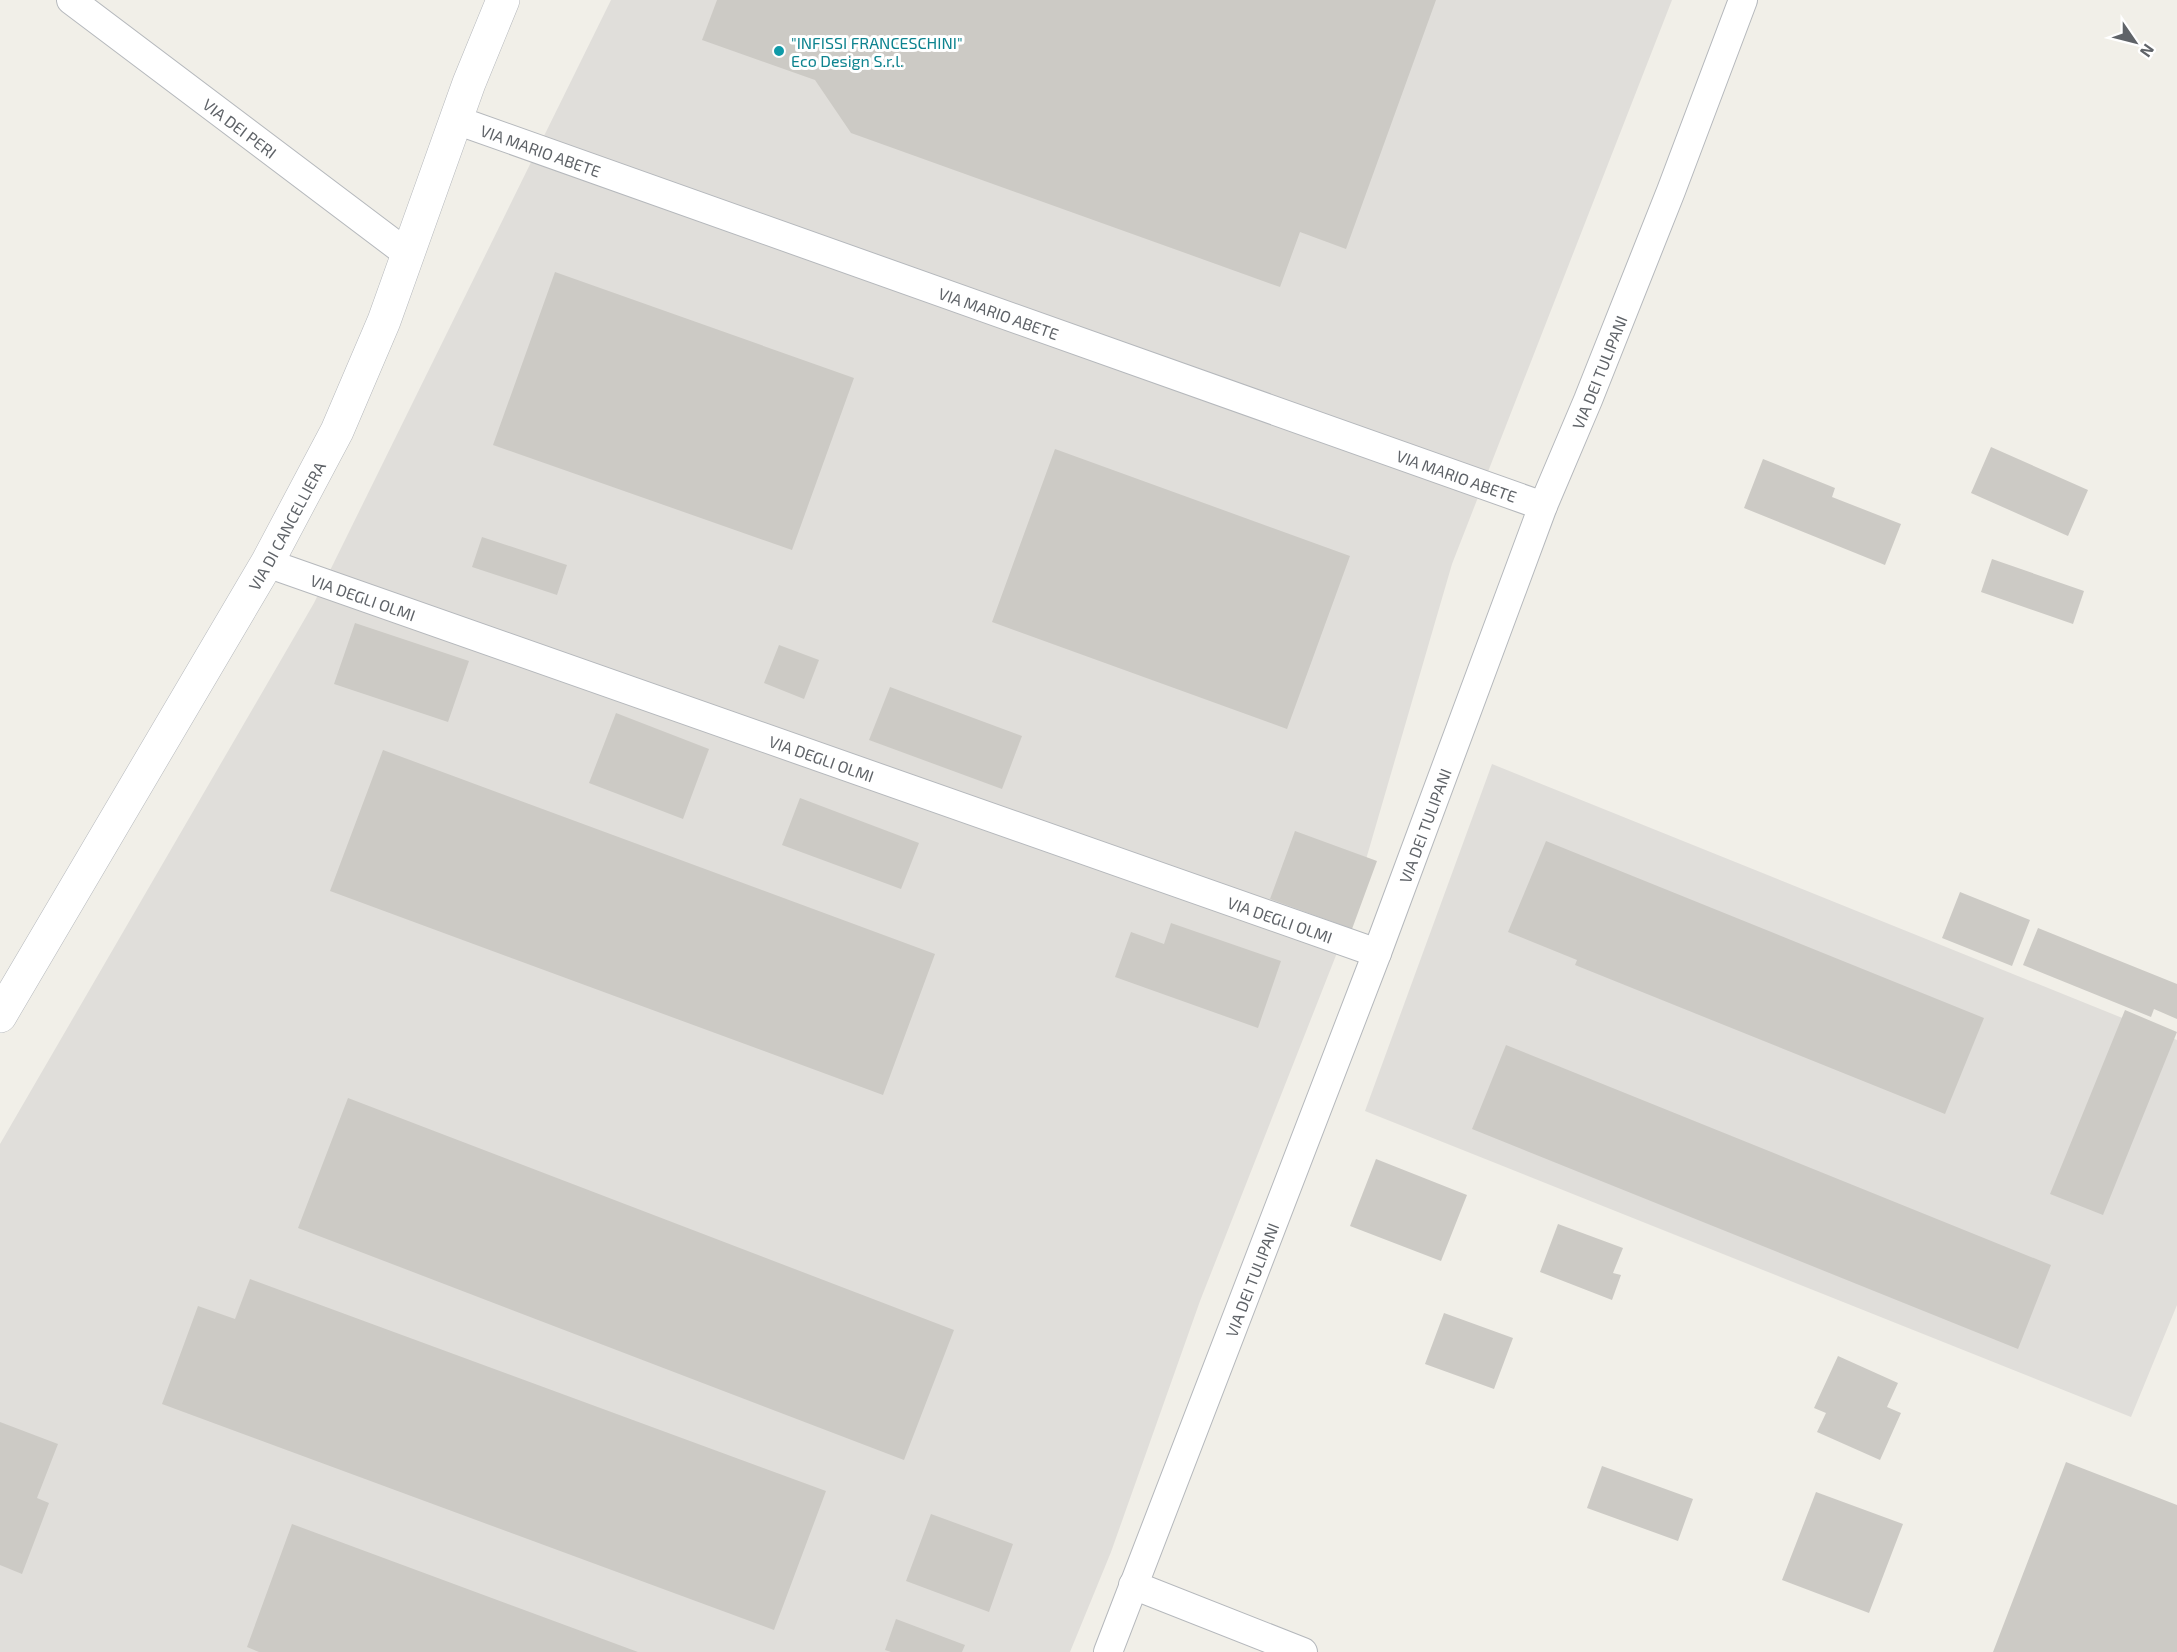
<svg xmlns="http://www.w3.org/2000/svg" width="2177" height="1652" font-family="'Exo 2',sans-serif">
	<rect width="100%" height="100%" fill="#f1efe8"/>
	<path fill="#e0deda" d="M611,0H1672L1452,564L1344,935L1200,1301L1111,1552L1070,1652H0V1144L314,603Z
		M1492,764L2177,1040V1305L2131,1417L1365,1111Z"/>
	<path fill="#cccac5" d="M717,0H1436L1346,249L1300,232L1280,287L851,133L815,80L702,40Z
		M555,272L854,378L792,550L493,445Z
		M1991,447L2088,490L2068,536L1971,493Z
		M1055,449L1350,556L1287,729L992,622Z
		M1763,459L1835,488L1832,497L1901,524L1885,565L1744,508Z
		M482,537L567,565L557,595L472,567Z
		M1992,559L2084,591L2073,624L1981,592Z
		M355,623L469,661L448,722L334,684Z
		M779,645L819,660L804,699L764,683Z
		M890,687L1022,736L1002,789L869,740Z
		M616,713L709,749L683,819L589,783Z
		M383,750L935,954L883,1095L330,891Z
		M800,798L919,843L901,889L782,845Z
		M1295,831L1377,861L1352,929L1270,899Z
		M1546,841L1984,1018L1945,1114L1575,965L1577,960L1508,932Z
		M1960,892L2030,920L2012,966L1942,938Z
		M1171,923L1281,961L1258,1028L1115,977L1131,932L1164,944Z
		M2038,928L2177,984V1019L2154,1009L2151,1017L2023,965Z
		M2125,1010L2177,1032L2103,1215L2050,1194Z
		M1506,1045L2051,1265L2018,1349L1472,1129Z
		M348,1098L954,1330L904,1460L298,1228Z
		M1376,1159L1467,1195L1441,1261L1350,1226Z
		M1558,1224L1623,1248L1613,1273L1621,1275L1612,1300L1540,1272Z
		M250,1279L826,1491L774,1630L162,1404L198,1306L235,1319Z
		M1444,1313L1513,1338L1494,1389L1425,1364Z
		M1838,1356L1898,1383L1887,1407L1901,1413L1880,1460L1817,1432L1826,1413L1814,1408Z
		M0,1422L58,1444L37,1498L49,1503L22,1574L0,1565Z
		M2066,1462L2177,1505V1652H1993Z
		M1602,1466L1693,1499L1678,1541L1587,1508Z
		M1816,1492L1903,1524L1869,1613L1782,1580Z
		M931,1514L1013,1544L989,1612L906,1581Z
		M292,1524L638,1652H259L247,1647Z
		M896,1619L965,1645L962,1652H891L885,1650Z"/>
	<g fill="none" stroke-linecap="round" stroke-linejoin="round">
		<g stroke="#b5b8bc" stroke-width="30">
			<g id="minor">
				<path id="s1" d="M71,0L409,255"/>
				<path id="s2" d="M456,120L1543,506"/>
				<path id="s3" d="M267,563L1377,953"/>
				<path d="M1133,1585L1303,1652"/>
				<path id="s4" d="M1108,1652L1377,953L1543,506L1588,400L1671,191L1743,0"/>
			</g>
		</g>
		<g stroke="#b5b8bc" stroke-width="34">
			<g id="tertiary">
				<path id="s5" d="M0,1016L267,563L337,431L384,321L469,83L503,0"/>
			</g>
		</g>
		<use href="#minor" stroke="#fff" stroke-width="28"/>
		<use href="#tertiary" stroke="#fff" stroke-width="33"/>
	</g>
	<circle fill="#0f9aa8" stroke="#fff" stroke-width="2" cx="779" cy="51" r="6"/>
	<g text-anchor="middle" dominant-baseline="central" stroke-width="6" stroke-linejoin="round" paint-order="stroke">
		<g font-size="16" fill="#0d838f" stroke="#fff" text-anchor="start">
			<text x="791" y="42">"INFISSI FRANCESCHINI"<tspan x="791" dy="18">Eco Design S.r.l.</tspan></text>
		</g>
		<g font-size="16" fill="#5f6368" stroke="#fff">
			<text stroke="none"><textPath href="#s1" startOffset="212">VIA DEI PERI</textPath></text>
			<text stroke="none"><textPath href="#s2" startOffset="90">VIA MARIO ABETE</textPath></text>
			<text stroke="none"><textPath href="#s2" startOffset="576">VIA MARIO ABETE</textPath></text>
			<text stroke="none"><textPath href="#s4" startOffset="1371">VIA DEI TULIPANI</textPath></text>
			<text stroke="none"><textPath href="#s2" startOffset="1062">VIA MARIO ABETE</textPath></text>
			<text stroke="none"><textPath href="#s5" startOffset="568">VIA DI CANCELLIERA</textPath></text>
			<text stroke="none"><textPath href="#s3" startOffset="102">VIA DEGLI OLMI</textPath></text>
			<text stroke="none"><textPath href="#s3" startOffset="588">VIA DEGLI OLMI</textPath></text>
			<text stroke="none"><textPath href="#s4" startOffset="885">VIA DEI TULIPANI</textPath></text>
			<text stroke="none"><textPath href="#s3" startOffset="1074">VIA DEGLI OLMI</textPath></text>
			<text stroke="none"><textPath href="#s4" startOffset="399">VIA DEI TULIPANI</textPath></text>
		</g>
	</g>
	<g transform="translate(2135 42) rotate(125)" stroke="#ffffff" stroke-width="4.5" paint-order="stroke">
	<path d="M0-4.5L10 22L0 15L-10 22Z" fill="#5f6368"/>
	<text y="-9" font-size="16" font-weight="bold" text-anchor="middle" fill="#5f6368">N</text>
	</g>
</svg>
